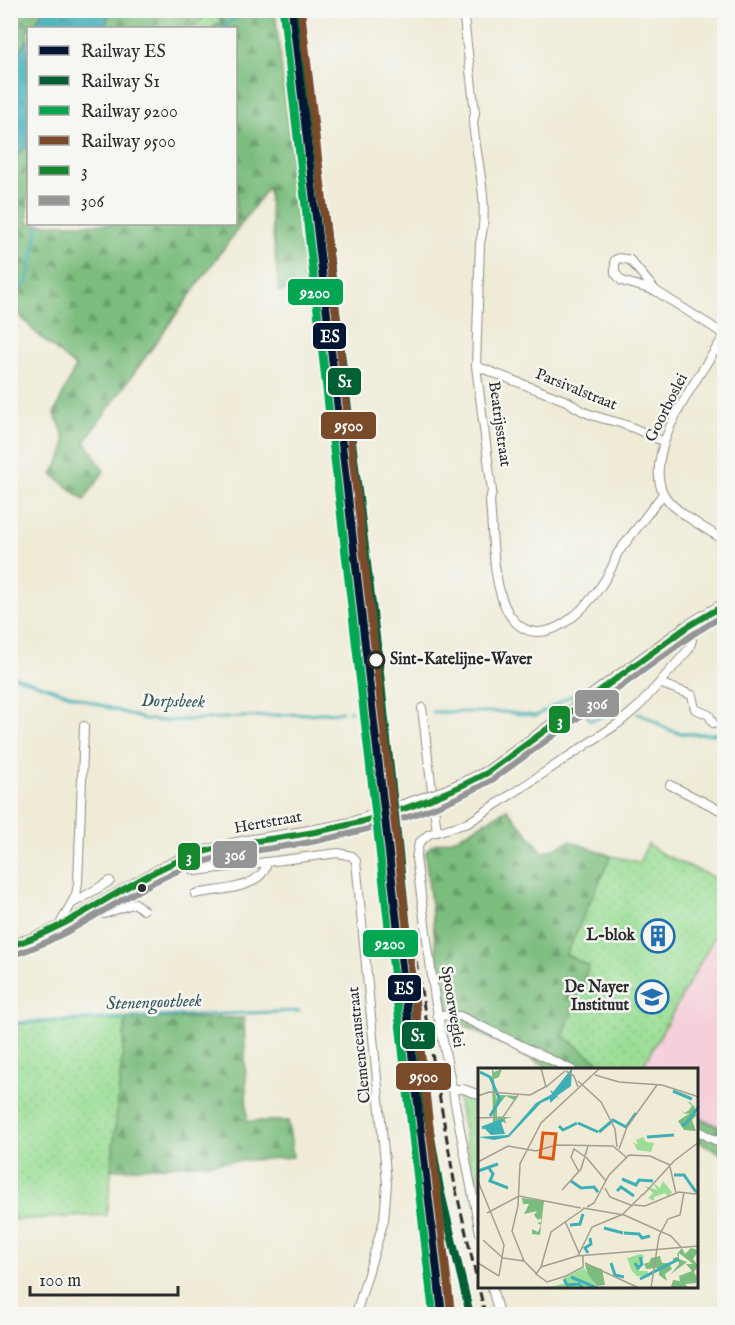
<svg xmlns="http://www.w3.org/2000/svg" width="735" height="1325" font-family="'IM FELL English',serif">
	<defs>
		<pattern id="grass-dots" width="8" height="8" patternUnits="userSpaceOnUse" patternTransform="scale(1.5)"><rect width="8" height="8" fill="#9ade95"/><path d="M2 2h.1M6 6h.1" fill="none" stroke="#85bf81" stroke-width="1.8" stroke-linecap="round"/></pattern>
		<pattern id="forest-firs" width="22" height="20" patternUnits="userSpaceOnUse" patternTransform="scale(1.5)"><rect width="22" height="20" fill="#7bbd7e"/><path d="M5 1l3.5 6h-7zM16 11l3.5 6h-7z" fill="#659a67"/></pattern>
		<pattern id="water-ripples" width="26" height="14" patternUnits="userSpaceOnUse" patternTransform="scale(1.5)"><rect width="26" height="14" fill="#3eafb5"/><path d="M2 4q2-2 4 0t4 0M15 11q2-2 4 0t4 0" fill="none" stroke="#348f93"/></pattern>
	</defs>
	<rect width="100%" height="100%" fill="#f6f6f2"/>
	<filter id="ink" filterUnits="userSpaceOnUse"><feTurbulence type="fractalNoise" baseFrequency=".0167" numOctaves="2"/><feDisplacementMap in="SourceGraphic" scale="12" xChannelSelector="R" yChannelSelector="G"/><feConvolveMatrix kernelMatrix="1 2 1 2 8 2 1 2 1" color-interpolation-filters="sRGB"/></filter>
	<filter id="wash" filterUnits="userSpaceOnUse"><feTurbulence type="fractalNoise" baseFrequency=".008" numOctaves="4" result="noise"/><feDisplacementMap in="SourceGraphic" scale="24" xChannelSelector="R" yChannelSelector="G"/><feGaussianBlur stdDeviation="1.35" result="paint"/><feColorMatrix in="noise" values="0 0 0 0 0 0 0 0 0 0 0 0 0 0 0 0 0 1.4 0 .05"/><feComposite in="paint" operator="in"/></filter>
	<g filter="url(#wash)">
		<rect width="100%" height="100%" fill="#efebd7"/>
		<path fill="#f5cfda" d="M724,888V1135L698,1119V1070H603L561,1046L600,947Z"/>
		<path fill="url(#grass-dots)" stroke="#628460" stroke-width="1.5" d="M213,11H225L219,17L223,21L212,28H190Z
			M648,844L662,854L724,882V927H720L641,1070H610L563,1036L589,966L566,955L597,859L611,856L639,862Z
			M126,1018L107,1215L11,1220V1024Z
			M466,1094L480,1099V1183L475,1189L458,1098Z"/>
		<path fill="url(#forest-firs)" stroke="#537454" stroke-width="1.5" d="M11,11H43L33,28H28V37L11,69Z
			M111,11L213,10L214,11L190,28H104Z
			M225,11H275L307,288L279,292L268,187L85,441L104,471L84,500L52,474C68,447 70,442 54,414L75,367L34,331L11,305V161L28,145V224H236V28H212L222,22L219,17Z
			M507,809L544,853L570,841L611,856L566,955L589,966L563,1036L610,1070H553L455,1021L442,1001L425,853L432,845L459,837Z
			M126,1018H244L247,1121H288L293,1157L111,1170Z
			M698,1117L724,1129V1155L698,1141Z"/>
		<path fill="url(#water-ripples)" stroke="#346d70" stroke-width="1.5" d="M43,11V10L111,11L104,28H33Z
			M28,37V145L11,161V69Z"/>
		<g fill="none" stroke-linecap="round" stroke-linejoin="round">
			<path stroke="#3eafb5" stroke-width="3" d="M221,28L248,10
				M10,290L22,287L28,280L39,224
				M10,675L143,719L164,721L342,712
				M349,711H351
				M433,712H504L536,716L572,695L574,698
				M585,712L590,720L622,711
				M638,714C652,716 661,729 676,732C691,736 709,733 724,734
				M10,1023L299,1011"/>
		</g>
	</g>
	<g filter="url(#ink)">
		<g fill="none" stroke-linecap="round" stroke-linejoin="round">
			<g stroke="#8d8b81" stroke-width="10">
				<path id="street" d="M463,10L475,113L473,123C477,161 490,207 480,243L476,366L492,491L490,501C493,533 492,587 509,614C544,667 607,590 617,554L663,494
					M656,291L630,260L619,258L615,260V273L622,281L656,291L724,334
					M724,336C702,373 642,449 663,493C671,510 708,530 724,540
					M476,366L569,402C584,415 602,418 620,423C635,428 650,435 664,442
					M659,683L692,695L695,709L709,715L713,723
					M422,708L437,832
					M670,785L724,812
					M183,860L185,865L196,871L338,853L352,856L356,861L387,1183L384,1220L356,1314
					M195,894C219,889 261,890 267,863
					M73,903L110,881
					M95,906L104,914L135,903L143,910
					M59,926L76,895L78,883L84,726
					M437,1015L460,1016L572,1070
					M451,1089H463L480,1095
					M698,1131L724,1145
					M480,1233L435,999L416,858L419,843L429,834L468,823L619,723L640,705L689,649L692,640L687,627
					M492,1288L499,1314"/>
			</g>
			<g stroke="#8d8b81" stroke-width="14">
				<path id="secondary" d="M445,792L487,773L687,627L724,605
					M10,946C69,933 126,883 182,860C238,837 300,838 357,822"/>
			</g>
			<use href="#street" stroke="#fff" stroke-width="8"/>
			<use href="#secondary" stroke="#fff" stroke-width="12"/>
			<path stroke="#2b2b2b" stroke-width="3" stroke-dasharray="9 4.5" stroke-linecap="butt" d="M416,961L455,1186L485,1314"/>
			<g stroke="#8d8b81" stroke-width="14" stroke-linecap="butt">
				<path id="secondary-bridge" d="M357,822L445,792"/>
			</g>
			<use href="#secondary-bridge" stroke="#fff" stroke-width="12"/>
			<g stroke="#f6f6f2" stroke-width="10">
				<path id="bus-1" d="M10,946C74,927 124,882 185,858C227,842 272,840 315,832C374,821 434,801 487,773L687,627L724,605"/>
			</g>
			<g stroke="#f6f6f2" stroke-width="10">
				<path id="bus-2" d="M13,955C78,935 128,888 191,866C232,851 275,849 316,841C376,829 439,810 492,780L692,635L724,615"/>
			</g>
			<use href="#bus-1" stroke="#15882e" stroke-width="6"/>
			<use href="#bus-2" stroke="#959595" stroke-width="6"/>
			<g stroke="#f6f6f2" stroke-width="12">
				<path id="rail-1" d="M292,10L442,1314"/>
			</g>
			<g stroke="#f6f6f2" stroke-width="12">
				<path id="rail-2" d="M299,10L377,645L426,1108L440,1189L470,1314"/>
			</g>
			<g stroke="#f6f6f2" stroke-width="12">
				<path id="rail-3" d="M283,11L433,1314"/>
			</g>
			<g stroke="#f6f6f2" stroke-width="12">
				<path id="rail-4" d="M301,10L451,1313"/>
			</g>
			<use href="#rail-1" stroke="#011633" stroke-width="8"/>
			<use href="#rail-2" stroke="#005f33" stroke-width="8"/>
			<use href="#rail-3" stroke="#00a651" stroke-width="8"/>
			<use href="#rail-4" stroke="#7a4b2a" stroke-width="8"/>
		</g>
	</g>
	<defs>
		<g id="building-ring" transform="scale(1.725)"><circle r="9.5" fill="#f6f6f2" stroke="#1f6fb2" stroke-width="1.5"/><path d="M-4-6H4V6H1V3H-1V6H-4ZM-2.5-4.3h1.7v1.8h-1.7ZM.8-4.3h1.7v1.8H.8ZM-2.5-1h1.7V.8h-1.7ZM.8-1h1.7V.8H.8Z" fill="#1f6fb2"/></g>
		<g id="university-ring" transform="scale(1.725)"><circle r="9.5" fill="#f6f6f2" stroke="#1f6fb2" stroke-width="1.5"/><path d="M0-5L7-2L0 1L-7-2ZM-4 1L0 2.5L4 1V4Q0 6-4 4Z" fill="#1f6fb2"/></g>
	</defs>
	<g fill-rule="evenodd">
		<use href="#building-ring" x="658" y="936"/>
		<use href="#university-ring" x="652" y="997"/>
	</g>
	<circle fill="#f6f6f2" stroke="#2b2b2b" stroke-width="3" cx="376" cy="660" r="8"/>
	<circle fill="#2b2b2b" stroke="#f6f6f2" stroke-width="2" cx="142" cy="888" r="5"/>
	<g text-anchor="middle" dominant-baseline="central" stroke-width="5" stroke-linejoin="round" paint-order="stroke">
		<g font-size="16" fill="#2b2b2b" stroke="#f6f6f2">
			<text transform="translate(576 390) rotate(22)">Parsivalstraat</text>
			<text transform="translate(667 408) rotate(-63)">Goorboslei</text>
			<text transform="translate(499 424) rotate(82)">Beatrijsstraat</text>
			<text transform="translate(268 823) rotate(-10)">Hertstraat</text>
			<text transform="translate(452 1007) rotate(81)">Spoorweglei</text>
			<text transform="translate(360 1045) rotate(-96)">Clemenceaustraat</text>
		</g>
		<g font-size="16" font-weight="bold" fill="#2b2b2b" stroke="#f6f6f2" text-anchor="start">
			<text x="390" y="660">Sint-Katelijne-Waver</text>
		</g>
		<g font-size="16" font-weight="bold" fill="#2b2b2b" stroke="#f6f6f2" text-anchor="end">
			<text x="635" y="936">L-blok</text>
			<text x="629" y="988">De Nayer<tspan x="629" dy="18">Instituut</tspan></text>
		</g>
		<g font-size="18" font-style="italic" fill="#32595b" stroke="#f6f6f2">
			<text transform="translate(173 702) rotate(1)">Dorpsbeek</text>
			<text transform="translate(154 1003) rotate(-2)">Stenengootbeek</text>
		</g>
	</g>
	<g transform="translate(478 1068)">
		<rect width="220" height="220" fill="#efebd7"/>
		<path d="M185,113L194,124L190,129L187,125L176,129V133L170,130L175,125L167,118L179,122L175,115L182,120Z" fill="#9ade95"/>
		<path d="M14,0L16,4L24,1L21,9L16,11L18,31L21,27L40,28L36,32L28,28L21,36L19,34V49H34L27,51L28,56L23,52L15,55ZM210,34H212L215,38L216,37L218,48L214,52L218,63L206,62L200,53L212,45L207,46L203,42L207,45L211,42L214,38ZM44,130L66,133L62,167L54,166V161L60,164L63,157L59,155L63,154V150L60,152L56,147L59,143L46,146L51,136H45ZM204,180L207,186L213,180L221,182L215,191L220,198L216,204L219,210L218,215L207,216L211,220L193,219L195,212L202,213L201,208L214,203L208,196H215L201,185V191L209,194L193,206L201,196L200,192L196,195L195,190L200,189L199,186ZM182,188L184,195H191L194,201L187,206L189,213L181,207V200L168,201L166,197L169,200L166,196L171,194L170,198L173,190ZM107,196L124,201L127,217L119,218L110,208Z" fill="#7bbd7e"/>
		<path d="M165,69L168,74L176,75L173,84L159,82L155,74L160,77L158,72ZM163,186L166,188L161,203H169L172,209L159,208L154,203L149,190ZM106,200L119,220L72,219L87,215L86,210Z" fill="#9ade95"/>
		<path d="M94,0L93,18L79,28L82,32L79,29L72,35V31L63,35L31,69L16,72L0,69L30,67L58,35L74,26L72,22L75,24ZM23,54L27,66L13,67L6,60Z" fill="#3eafb5"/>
		<path fill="none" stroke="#3eafb5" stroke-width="3" d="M2,4L12,9L22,32L12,48M195,23L214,31M100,55L120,64M204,56L207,57L221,38M81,58L85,62L99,55M4,60L25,52M121,64L135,52L148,59L158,45M169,69L196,67M11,100L15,106L12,113L30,120M0,103L20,96M196,107H206L218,124M144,111L158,117L161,112L175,113M93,113L103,120L116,119L120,124M139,123L143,119L156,128M92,157L102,156L105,146M126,160L145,165M146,165L161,166L164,170L172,168M110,185L107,180L113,176L112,170M133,195L137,207L146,209M157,195L160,200L164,196L162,189M93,209L119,220M86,211L89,217L101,216L105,220M162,211L201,191"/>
		<path fill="none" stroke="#a19e92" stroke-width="1.5" d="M63,0L68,19M88,3L96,8L100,19M117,7L141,14L184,17L221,29M100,13L123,34L137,61L139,79M68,19L87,3M0,28L11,24L52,27L69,18M0,50L25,49L40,27M141,81L149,59L179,17M108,89L128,113M0,94L30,78L58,83L78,77L135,78L148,89M192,99L198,125M101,104L93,89L96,81L106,88M0,113L26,177L21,208M127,120L132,129L155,138M84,122L103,101L110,78M165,127L196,93L221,74M156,137L167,138L201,124L217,126L221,122M109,139L116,135L131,107L151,87L172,88L192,97M105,140L146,147M9,145L41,128L103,140M144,146L193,168L203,179M145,146L165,126M87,153L101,185M5,172L25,190L46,193L34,163L40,138L42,96L63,55L122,0M100,188L114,159L143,147M105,188V199L88,208L69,214L58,206L63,199L99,188L221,178M44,191L59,206M0,195L21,208M107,195L161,220M63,199L73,164L107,140M173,220L181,168L190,151L202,147L206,124"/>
		<path fill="#df570e" fill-opacity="0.15" stroke="#df570e" stroke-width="3" d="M65,65L78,66L75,91L62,89Z"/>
		<rect width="220" height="220" fill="none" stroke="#2b2b2b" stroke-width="3"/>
	</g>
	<g stroke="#f6f6f2" stroke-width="2">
		<rect x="287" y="278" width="57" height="28" rx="6" fill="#00a651"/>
		<rect x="312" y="322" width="35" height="28" rx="6" fill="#011633"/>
		<rect x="327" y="367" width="35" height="29" rx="6" fill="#005f33"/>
		<rect x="320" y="411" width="57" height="29" rx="6" fill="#7a4b2a"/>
		<rect x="574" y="689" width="46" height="29" rx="6" fill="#959595"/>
		<rect x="548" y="705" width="23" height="29" rx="6" fill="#15882e"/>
		<rect x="212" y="840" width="46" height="29" rx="6" fill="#959595"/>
		<rect x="177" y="842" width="24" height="29" rx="6" fill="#15882e"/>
		<rect x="362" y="929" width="57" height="29" rx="6" fill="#00a651"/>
		<rect x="387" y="974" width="35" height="28" rx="6" fill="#011633"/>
		<rect x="401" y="1021" width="35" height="29" rx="6" fill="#005f33"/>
		<rect x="395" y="1062" width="57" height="29" rx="6" fill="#7a4b2a"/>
	</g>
	<g font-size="16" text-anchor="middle" font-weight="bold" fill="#fff">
		<text x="315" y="298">9200</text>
		<text x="330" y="342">ES</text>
		<text x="345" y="387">S1</text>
		<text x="349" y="431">9500</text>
		<text x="597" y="709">306</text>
		<text x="560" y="726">3</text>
		<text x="235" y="860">306</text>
		<text x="189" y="862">3</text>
		<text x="390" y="949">9200</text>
		<text x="404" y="994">ES</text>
		<text x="418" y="1041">S1</text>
		<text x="424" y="1082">9500</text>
	</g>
	<rect width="735" height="1325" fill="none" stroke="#f6f6f2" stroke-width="36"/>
	<rect x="27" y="27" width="210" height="198" fill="#f6f6f2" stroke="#a5a5a2" stroke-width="1.5"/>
	<rect x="39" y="46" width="30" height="9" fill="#011633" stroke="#a5a5a2" stroke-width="1.5"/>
	<text x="81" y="57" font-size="18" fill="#2b2b2b">Railway ES</text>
	<rect x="39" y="76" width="30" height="9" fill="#005f33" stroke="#a5a5a2" stroke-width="1.5"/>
	<text x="81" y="87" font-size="18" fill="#2b2b2b">Railway S1</text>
	<rect x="39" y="106" width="30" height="9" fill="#00a651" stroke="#a5a5a2" stroke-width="1.5"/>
	<text x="81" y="117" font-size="18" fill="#2b2b2b">Railway 9200</text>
	<rect x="39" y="136" width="30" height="9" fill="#7a4b2a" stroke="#a5a5a2" stroke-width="1.5"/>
	<text x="81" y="147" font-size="18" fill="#2b2b2b">Railway 9500</text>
	<rect x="39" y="166" width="30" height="9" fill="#15882e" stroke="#a5a5a2" stroke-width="1.5"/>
	<text x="81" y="177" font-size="18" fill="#2b2b2b">3</text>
	<rect x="39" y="196" width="30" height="9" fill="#959595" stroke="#a5a5a2" stroke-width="1.5"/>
	<text x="81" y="207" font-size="18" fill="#2b2b2b">306</text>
	<path d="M30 1286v9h148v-9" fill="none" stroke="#2b2b2b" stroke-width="3"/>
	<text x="39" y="1286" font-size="18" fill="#2b2b2b" stroke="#f6f6f2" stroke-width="4.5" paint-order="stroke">100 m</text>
</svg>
